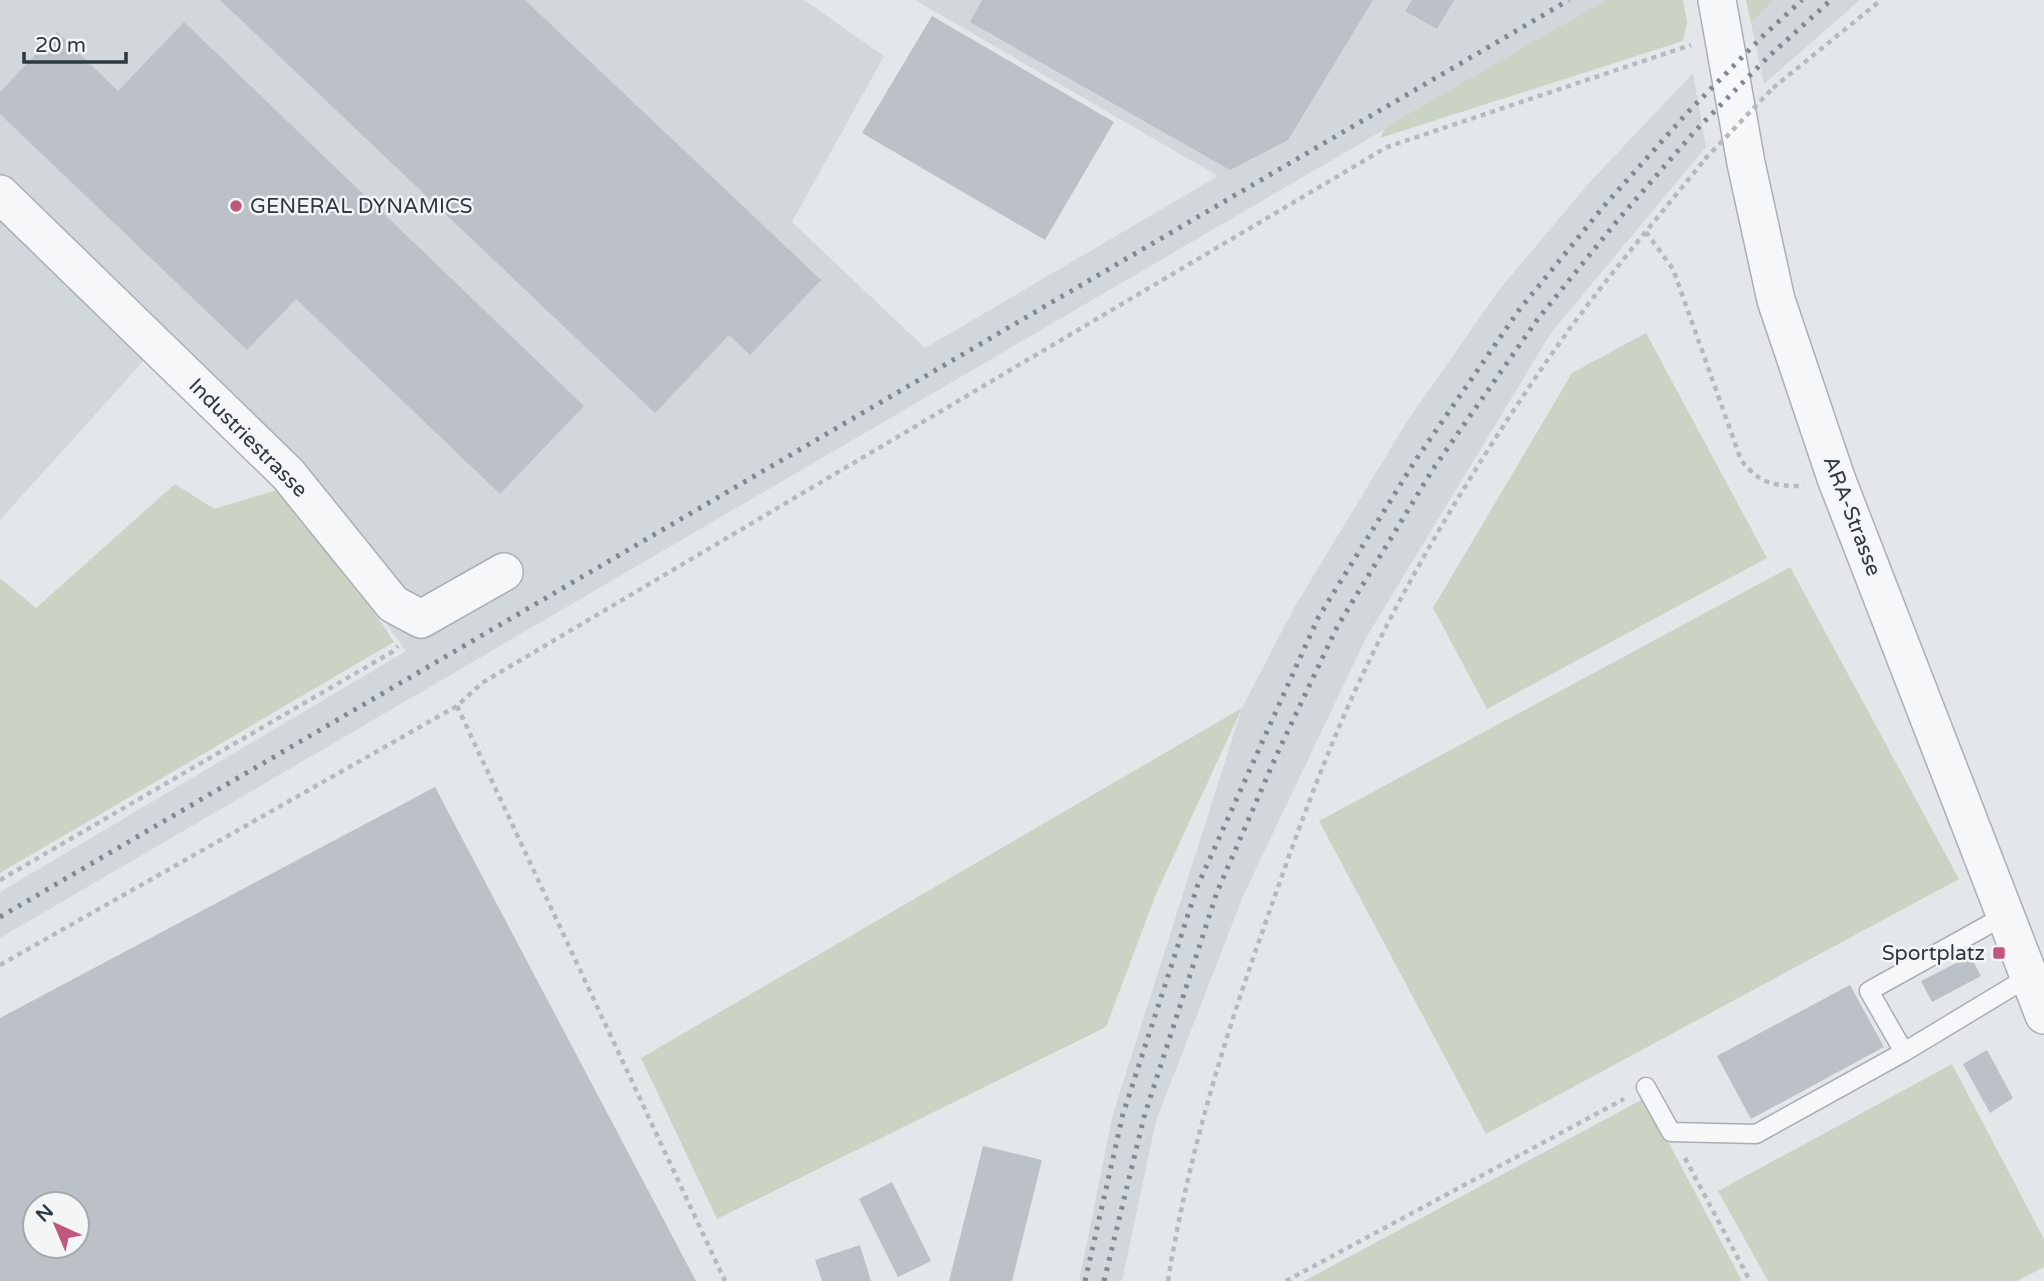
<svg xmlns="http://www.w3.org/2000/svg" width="2044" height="1281" font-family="'Varela Round',sans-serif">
	<rect width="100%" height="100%" fill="#e3e7ea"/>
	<path fill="#d2d7db" d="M0,0H804L884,56L792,222L925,348L1218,176L915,0H1606L0,938V892L406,651L289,488L149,355L0,520Z
		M1774,0H1860L1764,84L1751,23Z
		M1693,73L1706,147L1551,333L1366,638L1243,896L1156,1121L1122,1281H1079L1113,1114L1242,708L1295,606L1408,420L1499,290L1589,183Z"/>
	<path fill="#cbd3c5" d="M1606,0H1683L1687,22L1683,41L1380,138L1386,127Z
		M1746,0H1774L1751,23Z
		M1646,333L1767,558L1487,709L1433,608L1572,373Z
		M175,484L214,509L280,489L381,622L394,642L0,873V578L36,608Z
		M1790,567L1959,879L1486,1134L1319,821Z
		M1242,708L1156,894L1106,1027L717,1219L641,1058Z
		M1952,1064L2044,1239V1267L2017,1281H1768L1718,1191Z
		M1645,1098L1742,1281H1304Z"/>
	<path fill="#bbc1c6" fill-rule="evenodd" d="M220,0H525L821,280L750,355L729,335L655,413Z
		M982,0H1373L1288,140L1230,170L970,22Z
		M1412,0H1454L1437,29L1405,11Z
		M932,16L1114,122L1045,240L862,133Z
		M184,22L584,406L500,494L296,299L247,350L0,114V92L57,32L118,91Z
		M435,787L696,1281H0V1018ZM35,1204H77V1246H35Z
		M1970,956L1981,976L1932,1002L1921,981Z
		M1850,985L1884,1047L1751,1119L1717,1056Z
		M1987,1050L2013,1098L1990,1113L1963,1064Z
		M983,1146L1042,1160L1012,1281H949Z
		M892,1182L931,1261L898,1277L859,1199Z
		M860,1245L871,1281H822L815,1260Z"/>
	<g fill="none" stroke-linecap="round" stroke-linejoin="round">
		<g stroke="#a9afb4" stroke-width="21">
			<path id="service" d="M1904,1052L1869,991L2006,915
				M1646,1087L1671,1132L1756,1134L1904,1052L2030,976"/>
		</g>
		<g stroke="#a9afb4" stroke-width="40">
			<path id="minor" d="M1717,0L1746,163L1776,300L1836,478L2044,1015
				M0,194L288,474L393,604L421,619L504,572"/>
		</g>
		<path stroke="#b6babd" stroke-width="4.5" stroke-dasharray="5 5" stroke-linecap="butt" d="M1773,88L1881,0
			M1646,232L1673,269L1741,460C1760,484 1773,486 1804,486
			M457,706L725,1281
			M0,880L392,652L398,646
			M0,965L457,706L482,683L1387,147L1691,45
			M1685,1158L1750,1281
			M1168,1281C1187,1161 1223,1042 1264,927C1288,858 1313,788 1342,720C1393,602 1465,481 1538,374C1588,299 1648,230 1705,159
			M1286,1281L1624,1099"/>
		<use href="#service" stroke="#f6f7f8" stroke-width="18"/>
		<use href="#minor" stroke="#f6f7f8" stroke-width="37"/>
		<path stroke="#7e8992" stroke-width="5" stroke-dasharray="3.5 7" stroke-linecap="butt" d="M0,917L1569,0
			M1085,1281L1123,1114L1197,887L1318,618L1415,461L1519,310L1604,206L1688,112L1764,35L1802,0
			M1104,1281L1144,1117L1217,892L1277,754L1337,627L1433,469L1537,320L1617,221L1695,131L1768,57L1831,0"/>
		<path stroke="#b6babd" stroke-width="4.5" stroke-dasharray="5 5" stroke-linecap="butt" d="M1705,159L1773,88"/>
	</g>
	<g fill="#c0577c" stroke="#f3f5f7" stroke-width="2.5">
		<circle cx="236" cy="206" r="7"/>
		<rect x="1992" y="946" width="14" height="14" rx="3.5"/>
	</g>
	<g text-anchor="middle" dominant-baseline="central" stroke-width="5" stroke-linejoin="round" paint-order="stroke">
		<g font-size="21" fill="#2d3840" stroke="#f3f5f7" text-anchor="start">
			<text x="250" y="206">GENERAL DYNAMICS</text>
			<text x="1985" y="953" text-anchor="end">Sportplatz</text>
		</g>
		<g font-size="21" fill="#2d3840" stroke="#f3f5f7">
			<text transform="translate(248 438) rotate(45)">Industriestrasse</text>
			<text transform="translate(1852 516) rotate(69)">ARA-Strasse</text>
		</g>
	</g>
	<g transform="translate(56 1225) rotate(316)"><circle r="33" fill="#f3f5f7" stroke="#a4a9ae" stroke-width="2"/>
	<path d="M0-5L12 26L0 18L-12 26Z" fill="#c0577c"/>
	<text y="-10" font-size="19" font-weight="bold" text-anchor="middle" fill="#2d3840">N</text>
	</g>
	<path d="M24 52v10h102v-10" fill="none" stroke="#2d3840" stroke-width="3.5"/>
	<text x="35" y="52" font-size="21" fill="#2d3840" stroke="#f3f5f7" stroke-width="5" paint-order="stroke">20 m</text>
</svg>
